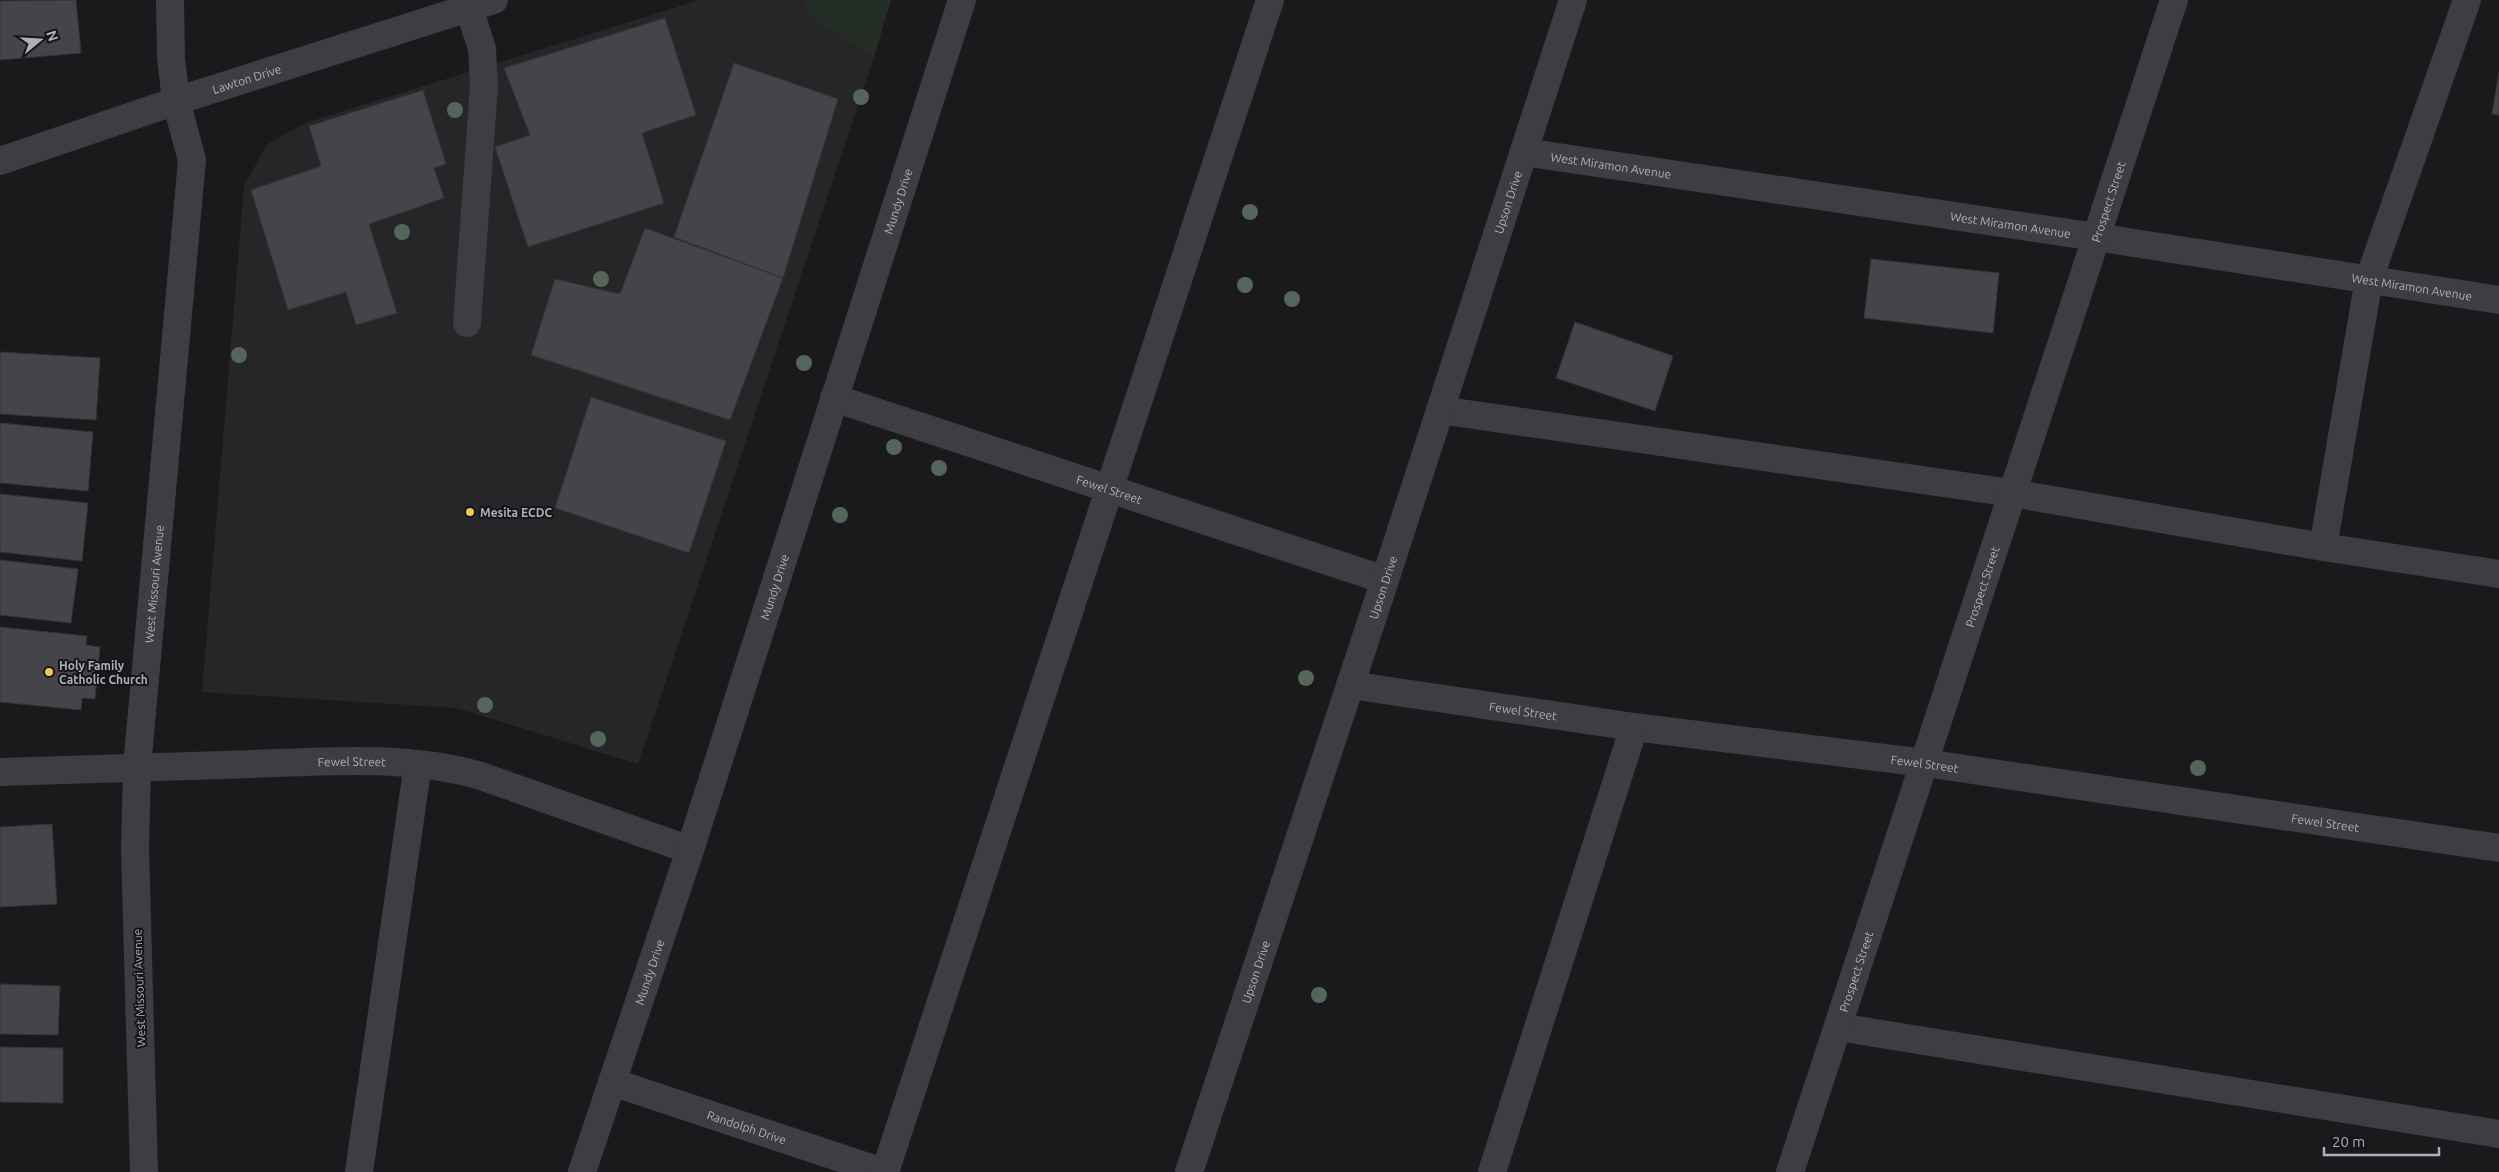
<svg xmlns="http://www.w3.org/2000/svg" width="2499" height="1172" font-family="Ubuntu,sans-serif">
	<rect width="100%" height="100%" fill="#1a1a1c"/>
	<path fill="#262629" d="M699,0H891L874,57L638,764L456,708L202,692L244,187L266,145L305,123Z"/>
	<path fill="#242c26" d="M803,0H891L874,57L815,22Z"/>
	<path fill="#444449" stroke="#343438" d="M76,0L81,53L0,60V1Z
		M665,18L696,115L642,133L664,203L528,247L495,147L530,135L504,68Z
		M734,63L838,99L783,278L674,237Z
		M2499,72V115L2492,114Z
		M423,90L446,164L434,168L444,198L369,224L397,313L356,325L346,292L288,310L251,190L321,166L309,126Z
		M645,228L783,278L730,420L531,355L555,279L620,294Z
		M1871,259L1999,273L1993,333L1864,318Z
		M1575,322L1673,356L1655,411L1556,378Z
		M0,352L100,358L96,420L0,414Z
		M591,397L726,441L689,553L555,508Z
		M0,423L93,432L88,491L0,483Z
		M0,494L88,503L82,561L0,552Z
		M0,560L78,569L71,623L0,615Z
		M0,627L87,636L86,645L100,647L95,699L82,698L81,710L0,702Z
		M52,824L57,904L0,907V827Z
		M0,984L60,986L58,1035L0,1034Z
		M0,1047L63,1048V1103L0,1102Z"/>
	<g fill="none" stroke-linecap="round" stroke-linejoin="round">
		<g stroke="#3d3d43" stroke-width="28">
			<path id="s1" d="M1524,152L2096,237L2499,300"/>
			<path id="s2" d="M0,161L176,101L494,0"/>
			<path d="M467,323L484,86L482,49L469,8"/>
			<path id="s3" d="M834,398L1385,580"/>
			<path d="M1440,410L2012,493L2323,547L2499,574"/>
			<path d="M2323,547L2369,279L2467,0"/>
			<path id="s4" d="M1350,685L1634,727L1925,763L2499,848"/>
			<path id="s5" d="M0,772C85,769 170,766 254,764C330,761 408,755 481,776L690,850"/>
			<path d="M1838,1027L2499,1134"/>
			<path id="s6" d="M612,1082L883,1172"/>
			<path id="s7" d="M144,1172L135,848L137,767L192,160L176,101L171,58L170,0"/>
			<path d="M359,1172L418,764"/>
			<path id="s8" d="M582,1172L690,850L962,0"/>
			<path d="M885,1172L1270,0"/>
			<path id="s9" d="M1189,1172L1385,580L1573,0"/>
			<path d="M1492,1172L1634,727"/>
			<path id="s10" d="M1790,1172L2174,0"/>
		</g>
	</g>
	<g fill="#546659">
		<circle cx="861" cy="97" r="8"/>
		<circle cx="455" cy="110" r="8"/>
		<circle cx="1250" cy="212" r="8"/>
		<circle cx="402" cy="232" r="8"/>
		<circle cx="601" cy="279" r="8"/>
		<circle cx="1245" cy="285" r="8"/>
		<circle cx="1292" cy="299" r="8"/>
		<circle cx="239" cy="355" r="8"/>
		<circle cx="804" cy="363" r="8"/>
		<circle cx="894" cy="447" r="8"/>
		<circle cx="939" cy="468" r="8"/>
		<circle cx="840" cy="515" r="8"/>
		<circle cx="1306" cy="678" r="8"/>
		<circle cx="485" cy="705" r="8"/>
		<circle cx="598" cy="739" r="8"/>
		<circle cx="2198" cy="768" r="8"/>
		<circle cx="1319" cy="995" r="8"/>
	</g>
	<g fill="#eecb40" stroke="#151517" stroke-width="2">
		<circle cx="470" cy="512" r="5"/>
		<circle cx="49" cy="672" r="5"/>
	</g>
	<g text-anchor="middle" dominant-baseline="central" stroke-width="4" stroke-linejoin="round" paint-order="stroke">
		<g font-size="12" fill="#adafbb" stroke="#151517">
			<text stroke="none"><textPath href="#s2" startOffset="260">Lawton Drive</textPath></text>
			<text stroke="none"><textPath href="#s1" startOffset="88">West Miramon Avenue</textPath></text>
			<text stroke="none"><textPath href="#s8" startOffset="1021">Mundy Drive</textPath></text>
			<text stroke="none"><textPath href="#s9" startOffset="1021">Upson Drive</textPath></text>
			<text stroke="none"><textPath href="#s10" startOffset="1021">Prospect Street</textPath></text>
			<text stroke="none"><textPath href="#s1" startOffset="492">West Miramon Avenue</textPath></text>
			<text stroke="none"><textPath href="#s1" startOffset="898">West Miramon Avenue</textPath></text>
			<text stroke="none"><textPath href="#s3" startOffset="290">Fewel Street</textPath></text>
			<text stroke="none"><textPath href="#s7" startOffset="589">West Missouri Avenue</textPath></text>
			<text stroke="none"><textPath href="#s8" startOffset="616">Mundy Drive</textPath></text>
			<text stroke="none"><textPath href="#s10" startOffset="616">Prospect Street</textPath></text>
			<text stroke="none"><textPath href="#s9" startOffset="616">Upson Drive</textPath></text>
			<text stroke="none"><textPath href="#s4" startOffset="175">Fewel Street</textPath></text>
			<text stroke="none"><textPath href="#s5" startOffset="352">Fewel Street</textPath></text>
			<text stroke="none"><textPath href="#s4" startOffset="580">Fewel Street</textPath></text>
			<text stroke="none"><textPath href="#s4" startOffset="985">Fewel Street</textPath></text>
			<text stroke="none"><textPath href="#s9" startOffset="211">Upson Drive</textPath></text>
			<text stroke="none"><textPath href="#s10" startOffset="211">Prospect Street</textPath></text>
			<text stroke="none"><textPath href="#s8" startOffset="211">Mundy Drive</textPath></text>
			<text transform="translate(139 988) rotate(-92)">West Missouri Avenue</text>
			<text stroke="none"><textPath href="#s6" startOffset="142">Randolph Drive</textPath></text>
		</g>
		<g font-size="12" font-weight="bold" fill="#adafbb" stroke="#151517" text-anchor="start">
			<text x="480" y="512">Mesita ECDC</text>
			<text x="59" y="665">Holy Family<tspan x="59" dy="14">Catholic Church</tspan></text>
		</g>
	</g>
	<g transform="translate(40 40) rotate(72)" stroke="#151517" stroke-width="4" paint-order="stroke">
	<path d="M0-4L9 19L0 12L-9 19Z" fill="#adafbb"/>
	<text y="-8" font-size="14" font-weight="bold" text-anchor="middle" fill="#adafbb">N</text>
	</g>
	<path d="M2324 1147v8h115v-8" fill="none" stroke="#adafbb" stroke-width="2.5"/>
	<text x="2332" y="1147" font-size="15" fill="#adafbb" stroke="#151517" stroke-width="4" paint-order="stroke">20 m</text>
</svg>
